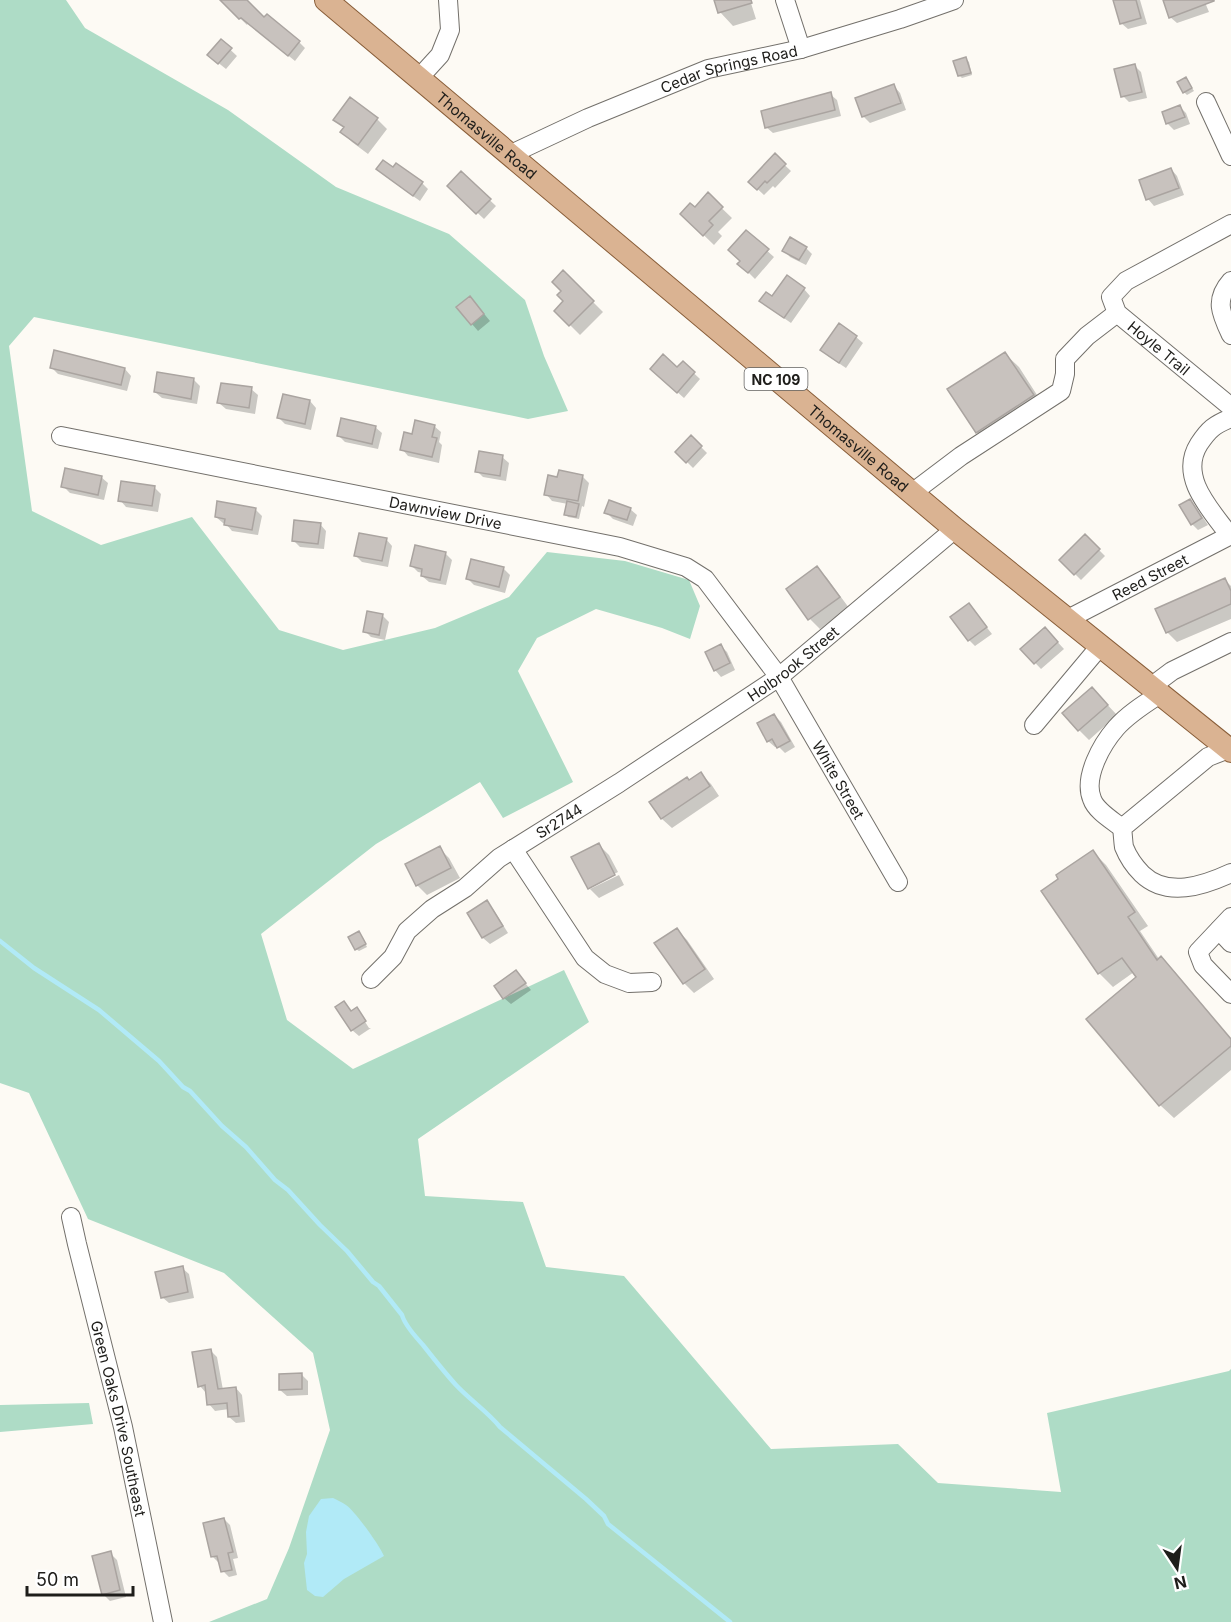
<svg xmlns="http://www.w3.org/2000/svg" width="1231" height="1622" font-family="Inter,sans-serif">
	<rect width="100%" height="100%" fill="#fdfaf4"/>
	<path fill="#aedcc6" d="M0,0H66L85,28L228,110L336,187L449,234L525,300L544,356L568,411L528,419L34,317L9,346L32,511L101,545L192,517L279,630L343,650L435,628L509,597L547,552L625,561L689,580L700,606L690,639L662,628L596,609L537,638L518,671L573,782L503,818L480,782L376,844L261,934L287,1020L353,1069L564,970L589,1022L418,1139L425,1196L523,1202L546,1267L624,1276L771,1449L898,1444L938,1483L1061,1492L1047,1413L1229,1371L1231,1369V1622H209L267,1599L289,1548L330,1430L313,1353L224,1273L88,1219L29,1093L0,1083Z
		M89,1403L93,1424L0,1432V1405Z"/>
	<path fill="#b1eaf7" d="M333,1498C337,1500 342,1502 346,1505C355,1511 380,1546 384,1556L344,1579L323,1597L315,1596L307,1590L304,1563L307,1554L306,1532L309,1516L321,1499Z"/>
	<path fill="#0003" d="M222,0H245L264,19L299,42L305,48L295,61L248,23L247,25Z
		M716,0H750L756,19L733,26L720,12Z
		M1115,0H1140L1147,24L1128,29L1121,23Z
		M1166,0H1204L1209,12L1177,23L1170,17Z
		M221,41L237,56L226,69L216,61Z
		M966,59L969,62L972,75L962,78L959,75Z
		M1134,65L1141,72L1147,98L1129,102L1123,96Z
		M1186,79L1194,91L1187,95L1184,92Z
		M894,86L900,93L906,110L870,123L863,116Z
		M830,94L837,100L841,116L773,133L766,127Z
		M351,99L377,119L387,129L368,154L352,142L342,132L345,129L335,119Z
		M1180,107L1186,113L1190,124L1174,130L1167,123Z
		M775,156L791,171L775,188L773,186L764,195L750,182Z
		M378,169L422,183L428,189L420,201L385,176Z
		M1171,169L1177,176L1184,195L1154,206L1148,199Z
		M461,173L496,206L484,219L449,186Z
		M708,195L732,218L718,232L722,236L714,245L682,214L695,209Z
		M746,232L774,257L755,279L746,270L742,261Z
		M806,248L812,254L806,265L790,257L784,250Z
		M563,272L603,312L580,335L556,311L565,301L563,291Z
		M804,289L810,296L791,323L768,307L761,301Z
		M476,304L490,321L478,331L472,324Z
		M839,325L856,337L863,343L846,368L828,356L822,350Z
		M1005,354L1019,367L1046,409L990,446L977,432Z
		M683,363L700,379L684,398L658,375L677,369Z
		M51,367L125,369L131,376L127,391L58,374Z
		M193,379L200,386L197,404L162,398L155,392Z
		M251,389L258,395L255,414L226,409L219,403Z
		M310,401L316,408L311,430L285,424L279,418Z
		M434,426L441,432L439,442L442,445L439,463L408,456L402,449L413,435Z
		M375,427L382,433L378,449L345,442L339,436Z
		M691,437L707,453L693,468L677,452Z
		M502,457L509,463L506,481L483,477L477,471Z
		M582,476L589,483L584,507L582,506L579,519L568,517L566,514L568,504L552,501L546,494L558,479Z
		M101,477L108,483L104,500L70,493L63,486Z
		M154,487L161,494L158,512L126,507L120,500Z
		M1190,501L1196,507L1208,525L1198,530L1192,524Z
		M255,509L262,516L258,535L232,531L226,524L223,523L216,517Z
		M630,509L637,515L633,526L613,519L606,512Z
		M320,524L326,531L324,549L300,547L293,540Z
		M1085,536L1105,556L1081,580L1061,560Z
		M386,539L392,546L388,567L362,562L356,556Z
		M445,553L452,560L446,585L429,582L422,576L423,573L418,572L412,566Z
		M503,568L510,575L505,593L474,585L468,579Z
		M817,568L827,578L849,608L820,629L810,619L788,589Z
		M1225,580L1231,586V619L1177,642L1167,632Z
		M969,605L992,634L975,646L969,640Z
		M382,615L389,622L385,640L371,637L365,631Z
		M1051,635L1064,649L1041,669L1022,649Z
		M721,646L727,652L735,670L721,677L715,670Z
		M1102,699L1117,715L1089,740L1079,730Z
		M774,715L781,722L795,747L785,753L778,746L775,747L768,741Z
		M701,774L711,784L719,796L672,828L662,819L651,803Z
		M599,845L609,855L618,872L590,886V889L619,875L624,885L599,898L589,888Z
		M439,848L449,858L460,878L427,895L417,885Z
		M1093,852L1106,865L1148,926L1140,931L1159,959L1161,958L1175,972L1231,1039V1070L1174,1118L1160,1105L1138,977L1134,972L1113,987L1099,973L1061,879Z
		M487,902L493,909L508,933L490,944L483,938L469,913Z
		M677,930L687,940L714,979L694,993L684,983Z
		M361,935L367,947L359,951L356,949Z
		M516,972L531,990L511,1004L504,998Z
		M343,1003L352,1012L360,1014L369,1028H371L359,1036L352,1030Z
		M182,1268L189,1274L194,1298L169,1303L162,1297Z
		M210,1350L217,1357L223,1390L236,1388L242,1395L245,1422L236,1423L229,1417V1409L215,1411L209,1404L206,1393L200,1386Z
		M301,1374L308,1381V1395L287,1396L280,1390Z
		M224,1519L230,1525L238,1558L233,1559L237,1575L229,1577L223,1571L221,1562L219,1563L213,1557L205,1524Z
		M110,1553L117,1560L126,1597L110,1601L103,1594Z"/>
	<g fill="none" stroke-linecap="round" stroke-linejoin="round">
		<path stroke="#b1eaf7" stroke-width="4.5" d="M0,941L34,968L99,1010L159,1061L183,1087L190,1091L222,1126L246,1147L275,1180L288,1190L320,1225L347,1251L373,1282L379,1286L402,1315C405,1326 416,1337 423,1345C434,1359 445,1373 456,1385C470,1400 488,1412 500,1427L586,1499L604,1516L608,1524L730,1622"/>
	</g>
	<path fill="#c8c2be" stroke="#aaa4a0" stroke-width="1.5" d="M220,0H247L264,17L267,14L300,41L288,56L241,18L239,19Z
		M714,0H751L752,3L718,13Z
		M1113,0H1136L1141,18L1120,24Z
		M1163,0H1214V1L1169,18Z
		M221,39L232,48L218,64L207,55Z
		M966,57L971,73L958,76L953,61Z
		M1135,64L1142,92L1121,97L1114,69Z
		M1186,77L1192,88L1183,93L1177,82Z
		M894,84L901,103L862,117L855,98Z
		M831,92L835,110L765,128L761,111Z
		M350,97L378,118L358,145L340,132L344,127L333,120Z
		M1180,105L1185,117L1166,124L1162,112Z
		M775,153L786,164L767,183L765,181L757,190L748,182Z
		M383,160L393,167L396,163L423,182L413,196L376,169Z
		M1171,168L1179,188L1146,200L1139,180Z
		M461,171L491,199L476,214L447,186Z
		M708,192L723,207L709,221L713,225L703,236L680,214L690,203L695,207Z
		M746,230L769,249L748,273L737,264L740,261L728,250Z
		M790,237L807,247L799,260L782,251Z
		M563,270L594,301L569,326L554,311L563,301L557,295L561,291L552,282Z
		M787,275L805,288L784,318L759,301L766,292L772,296Z
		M470,296L484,314L471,325L456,307Z
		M839,323L857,336L839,363L820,350Z
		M54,350L125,368L121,385L50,368Z
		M1005,352L1034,395L976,433L947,389Z
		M663,354L677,367L683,361L695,372L677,393L650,369Z
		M157,372L194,378L191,399L154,392Z
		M221,383L252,387L249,408L217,403Z
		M283,394L310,400L305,424L277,418Z
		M341,418L376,426L372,444L337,436Z
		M415,420L435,425L432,437L437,438L432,457L400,450L404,432L412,434Z
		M691,435L702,446L686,463L675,452Z
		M479,451L503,455L500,476L475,472Z
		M65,468L102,476L98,495L61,487Z
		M559,470L583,475L578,501L544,495L548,475L557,477Z
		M121,481L155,486L152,506L118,501Z
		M1190,499L1202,518L1191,525L1179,505Z
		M609,500L631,508L627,520L604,513Z
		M217,501L256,508L252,530L224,525L225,519L215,517Z
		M567,501L579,504L576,517L564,515Z
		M294,520L321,523L318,544L292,541Z
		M359,533L387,538L382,561L354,556Z
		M1085,534L1100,549L1074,575L1059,560Z
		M415,545L446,552L440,580L421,576L422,569L410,566Z
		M471,559L504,567L499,587L466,579Z
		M817,566L840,597L808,620L786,589Z
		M1225,578L1231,591V604L1166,633L1155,609Z
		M969,603L987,627L968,641L950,617Z
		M367,611L383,614L379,635L363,632Z
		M1045,627L1058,642L1034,664L1020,649Z
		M721,644L730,663L714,671L705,652Z
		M1092,687L1108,705L1078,731L1062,713Z
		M774,714L790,741L777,748L772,739L767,742L757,723Z
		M701,772L710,786L661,819L649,802L687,777L689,780Z
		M599,843L615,875L588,889L571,857Z
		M440,846L451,868L416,886L405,864Z
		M1093,850L1135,912L1128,917L1157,960L1161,956L1231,1039V1046L1159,1106L1086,1019L1136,977L1122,958L1098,974L1041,891L1058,879L1056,875Z
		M487,900L503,926L482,938L467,913Z
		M677,928L705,969L683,984L654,943Z
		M359,931L366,944L355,950L348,937Z
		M516,970L526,983L503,999L494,986Z
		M344,1001L351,1011L357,1007L366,1021L351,1031L335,1007Z
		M183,1266L188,1292L161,1298L155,1272Z
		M211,1349L218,1389L236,1387L239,1416L228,1417L227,1403L207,1405L205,1385L198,1387L192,1352Z
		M302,1373V1389L279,1390V1374Z
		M224,1518L233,1552L228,1553L232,1570L221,1572L217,1556L211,1557L203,1523Z
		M111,1551L120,1590L102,1595L92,1556Z"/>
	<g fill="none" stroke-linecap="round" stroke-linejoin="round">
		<g stroke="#73706b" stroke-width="20">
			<g id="minor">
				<path d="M785,0L801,49"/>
				<path d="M419,78L440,55L450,30L448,0"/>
				<path d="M1206,102L1231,156"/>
				<path id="s1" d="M509,155L588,118L708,69L801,49L900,19L954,0"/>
				<path id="s2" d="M1231,224L1126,281L1111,297L1117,313L1231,407"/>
				<path d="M1231,281C1214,300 1221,314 1231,335"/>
				<path id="s3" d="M61,436L620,547L686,567L705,579L779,677L898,882"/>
				<path d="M912,493L961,456L1061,391L1065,374V359L1087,336L1117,313"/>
				<path d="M1230,536C1211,510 1178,477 1199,444C1209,429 1214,425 1231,418"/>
				<path id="s4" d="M1068,619L1231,535"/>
				<path d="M1152,686L1172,671L1231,642"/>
				<path d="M1034,725L1101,645"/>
				<path d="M1231,748L1208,757L1122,828C1123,834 1123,841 1124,847C1128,857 1135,867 1142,874C1167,898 1203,886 1231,873"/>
				<path d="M1122,828C1112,820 1096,811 1092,799C1083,777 1102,744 1116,728C1128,714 1146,703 1160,694"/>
				<path d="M513,849L585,958L605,974L629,983L652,982"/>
				<path d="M1231,917L1198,952L1203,965L1231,994"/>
				<path d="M1219,930L1231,943"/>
				<path id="s5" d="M371,979L393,957L407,931L432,909L465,888L499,858L619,783L779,677L955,529"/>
				<path id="s6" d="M71,1217L77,1244L123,1427L163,1622"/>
			</g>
		</g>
		<g stroke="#895e39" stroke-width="24">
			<g id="major">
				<path id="s7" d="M326,0L955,529L1231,751"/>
			</g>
		</g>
		<use href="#minor" stroke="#fff" stroke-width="18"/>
		<use href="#major" stroke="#dab392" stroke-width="22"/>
	</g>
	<g text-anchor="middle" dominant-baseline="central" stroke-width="5" stroke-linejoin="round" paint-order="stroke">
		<rect fill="#fff" stroke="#62615f" stroke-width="1.5" x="744.5" y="368" width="63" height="22" rx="4.5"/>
		<g font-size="14" font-weight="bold" fill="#1e1d1a">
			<text x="776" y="379">NC 109</text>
		</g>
		<g font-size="15" fill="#1e1d1a" stroke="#fff">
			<text stroke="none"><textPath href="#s1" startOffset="237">Cedar Springs Road</textPath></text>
			<text stroke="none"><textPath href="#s7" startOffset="210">Thomasville Road</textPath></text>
			<text stroke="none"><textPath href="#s2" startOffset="213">Hoyle Trail</textPath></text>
			<text stroke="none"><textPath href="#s7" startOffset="696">Thomasville Road</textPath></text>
			<text stroke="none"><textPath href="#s3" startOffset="392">Dawnview Drive</textPath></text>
			<text stroke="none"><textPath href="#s4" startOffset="92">Reed Street</textPath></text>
			<text stroke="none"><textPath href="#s5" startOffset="531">Holbrook Street</textPath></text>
			<text stroke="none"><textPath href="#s3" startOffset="903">White Street</textPath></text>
			<text stroke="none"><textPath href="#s5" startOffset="249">Sr2744</textPath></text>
			<text stroke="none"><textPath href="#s6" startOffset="207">Green Oaks Drive Southeast</textPath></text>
		</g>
	</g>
	<g transform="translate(1177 1568) rotate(167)" stroke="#ffffff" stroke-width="4.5" paint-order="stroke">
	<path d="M0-4.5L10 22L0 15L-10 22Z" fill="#1e1d1a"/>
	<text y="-9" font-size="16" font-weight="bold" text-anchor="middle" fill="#1e1d1a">N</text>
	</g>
	<path d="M27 1586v9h106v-9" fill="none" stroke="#1e1d1a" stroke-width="3"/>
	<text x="36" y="1586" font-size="18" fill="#1e1d1a" stroke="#ffffff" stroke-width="4.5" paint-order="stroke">50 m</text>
</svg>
